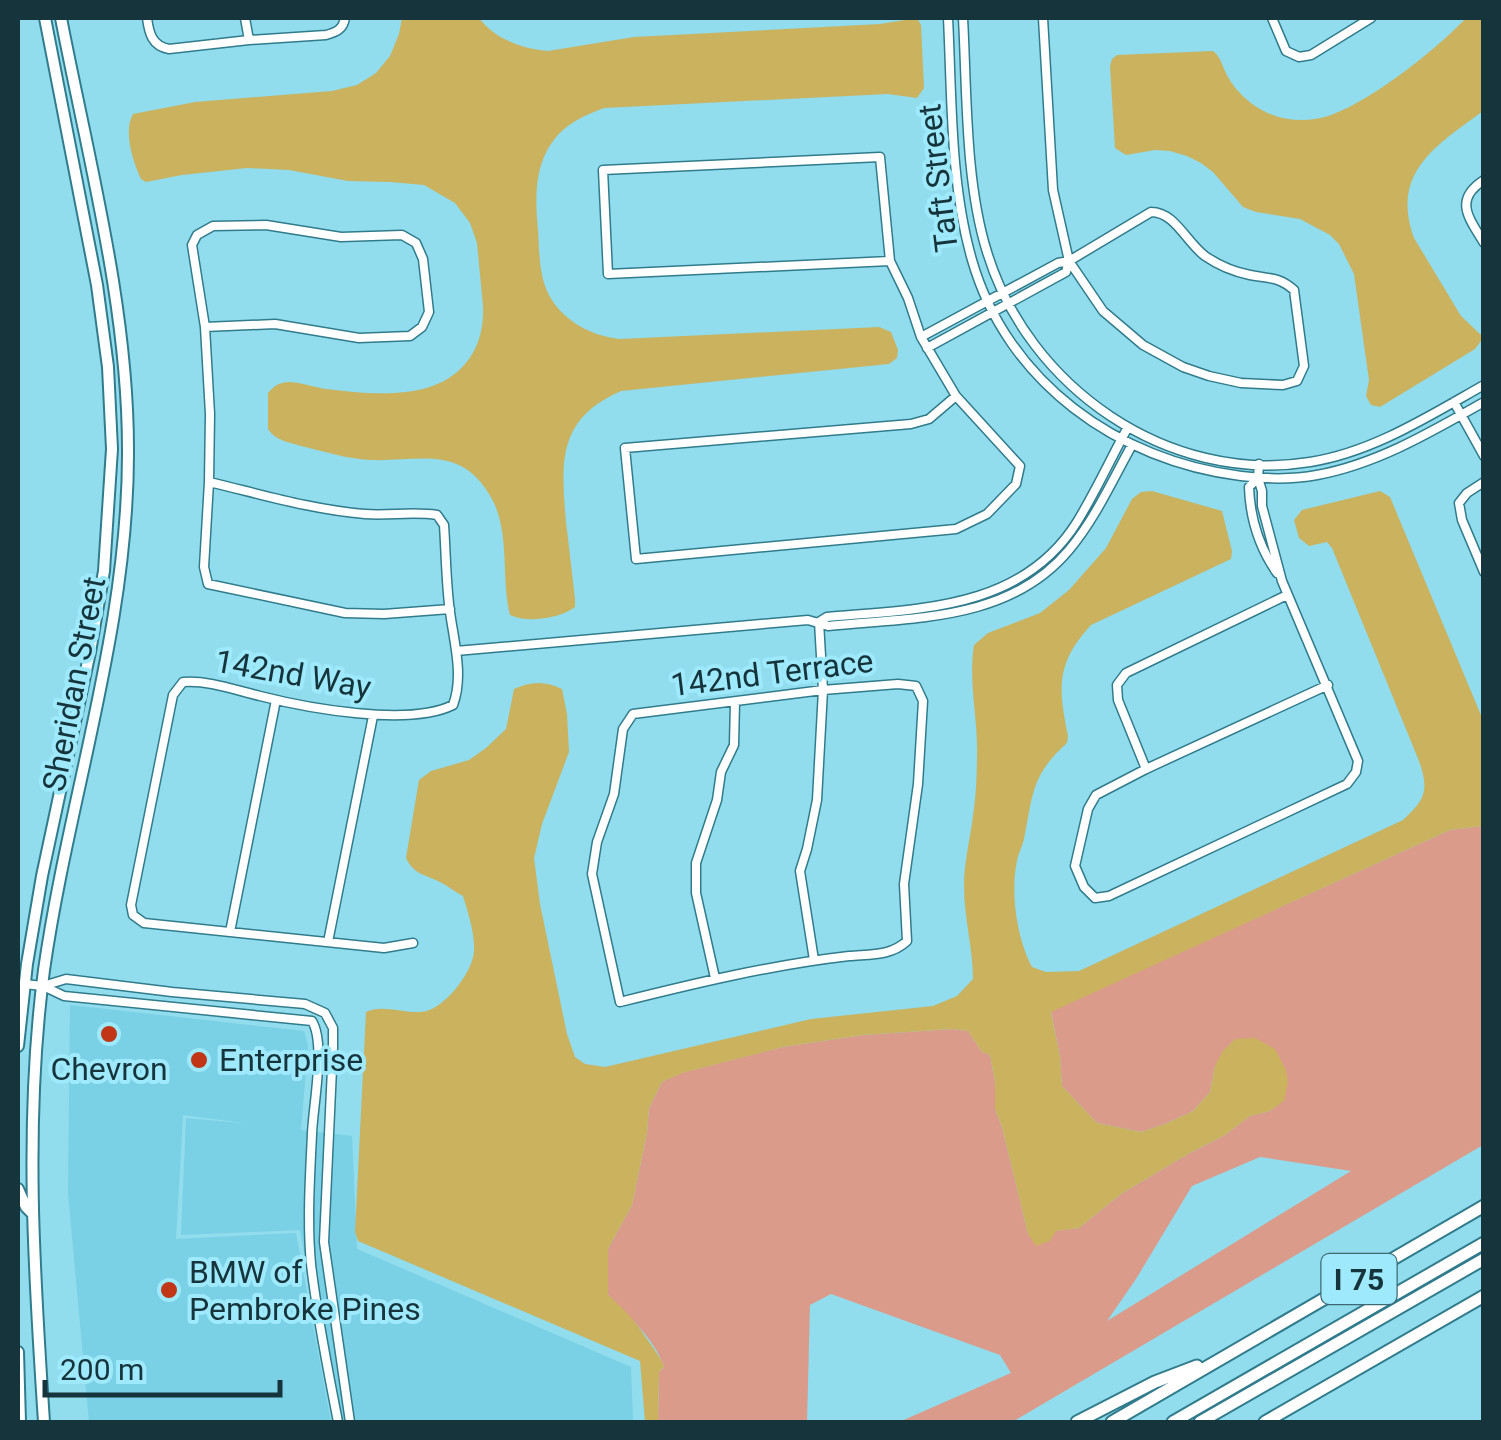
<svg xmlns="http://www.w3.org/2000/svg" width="1501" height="1440" font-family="Roboto,sans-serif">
	<rect width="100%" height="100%" fill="#91dced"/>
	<path fill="#7ad0e4" d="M70,1005L304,1031L308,1046L301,1130L352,1136L357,1249L631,1367L633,1422H334L300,1230L181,1235L186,1118L251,1124L183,1115L176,1239L296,1233L331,1422H89L68,1193Z"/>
	<path fill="#db9b8b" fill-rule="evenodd" d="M1483,826L1482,946L1483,1145L1012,1422H899L1011,1373L1000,1355L831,1294L810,1305L807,1422H658L659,1372L664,1367C655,1339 628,1316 608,1295V1249L632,1205L647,1133L649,1108L662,1082L681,1073L783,1047L863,1035L952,1029L968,1031L982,1052L990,1055L995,1082V1109L1002,1127L1028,1234L1079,1228L1121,1194L1188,1154L1225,1135L1250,1116L1270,1111L1284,1100L1215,1066L1210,1092L1193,1111L1165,1124L1141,1132L1097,1123L1062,1086L1060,1057L1051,1011L1450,830ZM1260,1157L1351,1171L1107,1321L1136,1279L1192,1186Z"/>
	<path fill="#cab25f" d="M402,18H479C495,39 522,49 548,51L634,37L880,24L917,18L921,25L924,88L917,98L888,94L604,108C585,115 565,124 553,141C534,167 535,199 538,230C539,247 539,266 544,283C554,316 588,336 620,339L879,327L891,332L898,350L897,358L889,364L621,391C557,419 561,462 566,522C569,547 572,573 575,599V607C559,619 527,623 510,615C501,579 510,535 493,501C463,443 419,462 370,460C347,459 323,451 301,446C288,442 276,441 268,429V393C274,386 278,383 288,382C300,382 313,387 326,389C370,394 433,402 465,364C479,348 484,327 483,306L477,243L470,223L455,203L424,185L390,182L348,181L289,170L247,168L182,175L146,182L141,179C133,162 123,131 133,114L195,102L332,91L357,85L376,73L390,56L399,34Z
		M1466,18H1483V111C1437,145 1390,172 1414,238L1461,316L1481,335V341L1475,349L1380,407L1371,405L1366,396L1369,380L1354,274L1339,244L1330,235L1300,219L1256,212L1243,207L1213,172L1201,163L1187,156L1170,151L1155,150L1126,155L1115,148L1110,66L1112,59L1117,55L1213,51C1222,58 1222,67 1228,77C1235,90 1248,102 1260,109C1280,121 1306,123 1328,116C1369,103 1437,49 1466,18Z
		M1152,491L1222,511L1232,551L1231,559L1091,625C1056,663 1058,688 1068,736L1067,743C1031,775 1033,795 1024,839C1022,847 1018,854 1017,861C1010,893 1017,939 1032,967L1046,972L1079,971L1403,820C1426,799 1429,790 1419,761L1332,548L1327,542L1309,546L1299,538L1294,520L1302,510L1380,491L1390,497L1483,720V826L1450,830L1051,1012L1060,1057L1062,1086L1097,1123L1141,1132L1165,1124L1193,1111L1210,1092L1215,1066L1222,1052L1235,1039L1255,1038L1275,1049L1286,1070L1288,1082L1284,1101L1270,1111L1250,1116L1225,1135L1188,1154L1121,1194L1079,1228L1056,1231L1050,1241L1036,1246L1028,1234L1002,1127L995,1109V1082L990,1055L982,1052L968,1031L952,1029L863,1035L783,1047L682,1073L662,1082L649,1108L647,1133L632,1205L608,1249V1295C629,1313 636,1323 652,1346C657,1354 661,1358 664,1367L659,1372L658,1422H645L640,1361L358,1241L355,1232L366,1012C381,1004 403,1013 420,1012C443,1012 473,972 474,951C475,933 468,913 463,896C455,892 448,886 440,882C426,875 413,874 406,858L419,780L431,771L469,760L486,748L506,729L514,689C531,681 546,681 562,689L567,714L569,752L542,824L534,858L540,904L567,1034L575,1057L585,1064L605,1067L811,1019L933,1006L957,996L973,979C973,948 964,918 964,886C964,862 970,840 973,816C976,796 977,775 977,754C978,718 968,681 974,645L988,633L1040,613L1069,590L1106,548L1132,499L1141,492Z"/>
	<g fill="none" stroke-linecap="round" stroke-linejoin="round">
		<g stroke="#307c8c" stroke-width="11">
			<path id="minor" d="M147,18C149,33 152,46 169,49L249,40L326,35C337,32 343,29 345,18
				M245,18L249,40
				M948,18C952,97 950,184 972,260C1007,382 1118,461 1241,476C1266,479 1291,480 1317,475C1377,464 1431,432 1484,402
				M963,18C967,91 965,182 987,252C1028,387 1168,485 1310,462C1373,452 1429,416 1484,385
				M1272,18L1286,51L1299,57L1311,55L1371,18
				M1484,180C1453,200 1469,218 1484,243
				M890,261L608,274L603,170L880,157L890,261L908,298L921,337L956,396L1020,466L1016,484L987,514L956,529L636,559L625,448L911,424L929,419L956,396
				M205,327L275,324L359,338L410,336L422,327L429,312L423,259L416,243L402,235L341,237L266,225L213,226L197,235L192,245L205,327L210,414L209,482L204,567L208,584L345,613L384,614L450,609
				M921,337L1058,263L1069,261L1151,212C1175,212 1186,242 1205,256C1218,265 1235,272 1250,275C1269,279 1278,276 1294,290L1304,366L1297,381L1283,385L1241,383L1209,376L1183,367L1143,345L1103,311L1069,261L1053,190L1043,18
				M927,348L1066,272L1069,261
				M1454,402L1484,456
				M1259,464L1258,478L1262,491V506L1282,581L1358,761L1356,772L1347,784L1109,896L1095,898L1084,887L1075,866L1088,809L1096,795L1146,769L1118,700L1117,685L1126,673L1287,595
				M1258,478L1249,487C1250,518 1259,547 1277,573
				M209,482C260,494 313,510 365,514C389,516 413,511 437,515L444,525C446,554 446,583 450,612C454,642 464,676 453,705C409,727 307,708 260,696C235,690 208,680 183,682L173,695L131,905L133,915L144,923L384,948L413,943
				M1484,482L1467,493L1459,503L1462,520L1484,572
				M819,622L827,617C919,609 1022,610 1077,522C1096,491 1111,458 1128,427
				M456,651L808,620L828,626C913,617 1009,622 1069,550C1095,519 1112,481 1132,445
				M898,684L916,686L923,701L918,784L904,884L907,941C891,956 871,954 849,956C771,965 696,983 620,1002L592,874L597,842L614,794L623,729L633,714L823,690Z
				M1146,769L1328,685
				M230,932L276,700
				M328,942L373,716
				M814,960L800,871L807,849L817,800L823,690L819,622
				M715,978L696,893V863L717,800L721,772L734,745L735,702
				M24,984L43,986L64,996L312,1021C326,1044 313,1105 312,1134C310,1177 307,1221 311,1264C317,1317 328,1370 338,1422
				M43,986L66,979L172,992L305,1004L325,1013L333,1028V1047L324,1242L350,1422"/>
		</g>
		<g stroke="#307c8c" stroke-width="14">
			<path id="major" d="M18,1046L27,964L42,876L90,652L104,571L112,449L108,367L97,285L45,18
				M18,1189L26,1207L32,1213
				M18,1352L20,1422
				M44,1422C34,1272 24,1121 44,970C69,796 129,627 128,449C128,306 88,158 61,18"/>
		</g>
		<g stroke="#307c8c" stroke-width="15">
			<path id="highway" d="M1077,1422L1155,1382L1197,1366
				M1112,1422L1484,1206
				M1173,1422L1484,1243
				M1200,1422L1484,1259
				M1265,1422L1484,1296"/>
		</g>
		<use href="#minor" stroke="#fff" stroke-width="8"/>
		<use href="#major" stroke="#fff" stroke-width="10"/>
		<use href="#highway" stroke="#fff" stroke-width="11"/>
	</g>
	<g fill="#c03616" stroke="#9ee9fb" stroke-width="4">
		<circle cx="109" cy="1034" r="10"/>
		<circle cx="199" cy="1060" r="10"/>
		<circle cx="169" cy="1290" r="10"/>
	</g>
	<g text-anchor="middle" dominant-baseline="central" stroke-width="8" stroke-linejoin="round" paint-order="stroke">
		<rect fill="#9ee9fb" stroke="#3e6a75" stroke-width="2.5" x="1321.5" y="1254" width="75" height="50" rx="8"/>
		<g font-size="30" font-weight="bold" fill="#15343b">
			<text x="1359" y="1279">I 75</text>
		</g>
		<g font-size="32" fill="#15343b" stroke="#9ee9fb">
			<text transform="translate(938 178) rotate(-97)">Taft Street</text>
			<text transform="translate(772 673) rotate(-7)">142nd Terrace</text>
			<text transform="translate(293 674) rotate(10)">142nd Way</text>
			<text transform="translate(74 684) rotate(-79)">Sheridan Street</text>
		</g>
		<g font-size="32" fill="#15343b" stroke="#9ee9fb" text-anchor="start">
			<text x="219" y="1060">Enterprise</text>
			<text x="109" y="1069" text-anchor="middle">Chevron</text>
			<text x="189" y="1272">BMW of<tspan x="189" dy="37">Pembroke Pines</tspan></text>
		</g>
	</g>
	<rect width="1501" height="1440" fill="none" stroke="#15343b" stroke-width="40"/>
	<path d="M45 1380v15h235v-15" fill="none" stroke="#15343b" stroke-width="5"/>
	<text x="60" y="1380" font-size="30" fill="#15343b" stroke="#9ee9fb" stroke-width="8" paint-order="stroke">200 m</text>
</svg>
